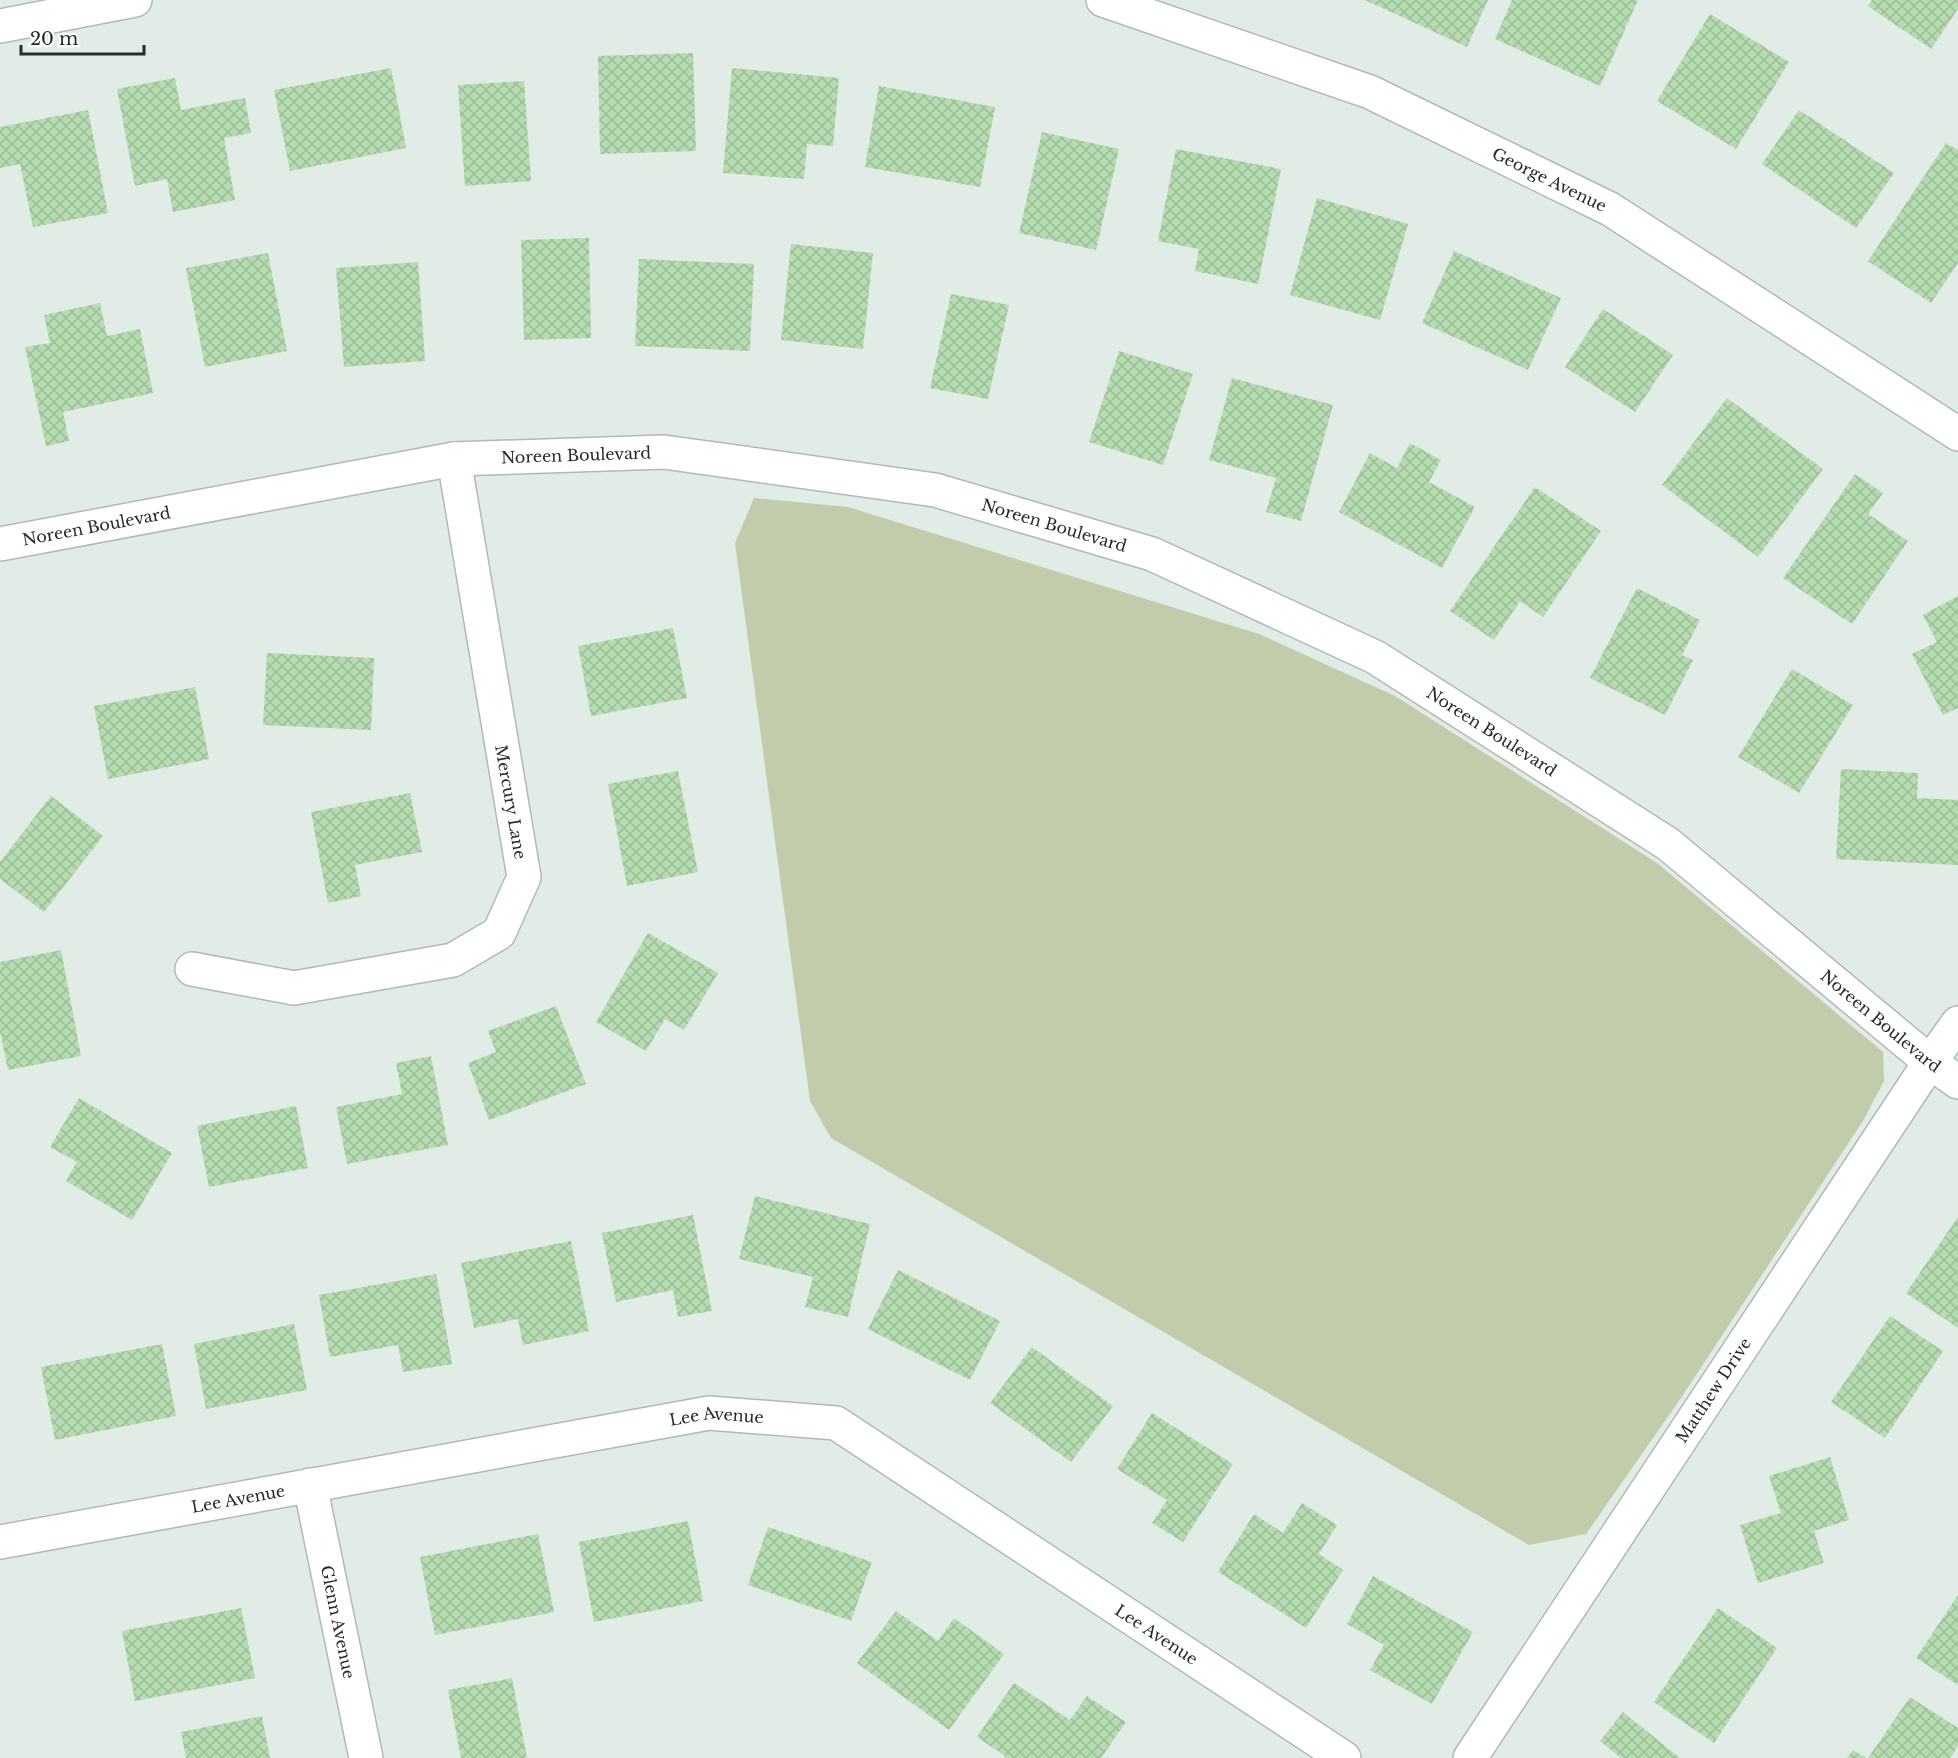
<svg xmlns="http://www.w3.org/2000/svg" width="1958" height="1758" font-family="'Libre Baskerville',serif">
	<defs>
		<pattern id="building-cross-hatch" width="8" height="8" patternUnits="userSpaceOnUse" patternTransform="scale(1.5)"><rect width="8" height="8" fill="#b5dcb1"/><path d="M0 0l8 8M0 8l8-8" fill="none" stroke="#9cbd98"/></pattern>
	</defs>
	<rect width="100%" height="100%" fill="#e1ece6"/>
	<path fill="#c1ccaa" d="M754,498L848,507L1259,634L1395,696L1657,863L1883,1052L1884,1081L1863,1121L1681,1398L1586,1534L1529,1545L831,1138L810,1101L735,543Z"/>
	<path fill="url(#building-cross-hatch)" d="M1365,0H1488L1467,47Z
		M1512,0H1638L1600,86L1495,39Z
		M1872,0H1958V9L1931,49L1868,6Z
		M1710,14L1789,62L1736,149L1657,101Z
		M693,53L696,151L600,154L598,56Z
		M391,68L406,148L290,171L274,90Z
		M732,68L839,78L833,146L807,144L804,179L723,173Z
		M175,78L181,110L245,98L251,133L224,138L235,200L173,212L167,179L135,186L117,89Z
		M524,81L531,181L465,186L458,85Z
		M879,86L995,107L980,187L865,167Z
		M88,110L108,213L33,227L20,164L0,168V127Z
		M1799,110L1894,173L1856,228L1762,164Z
		M1042,132L1119,149L1096,250L1019,233Z
		M1946,143L1958,150V263L1931,303L1868,261Z
		M1176,149L1281,169L1258,284L1195,271L1199,249L1158,241Z
		M1317,198L1408,224L1380,320L1290,295Z
		M589,238L591,338L524,340L521,240Z
		M791,244L873,253L863,349L781,340Z
		M1454,251L1561,298L1528,370L1422,323Z
		M268,253L287,351L205,367L186,268Z
		M639,259L754,264L750,351L635,346Z
		M418,262L425,361L344,367L336,268Z
		M951,294L1009,305L988,399L930,388Z
		M100,303L107,336L140,329L153,393L63,412L69,441L46,446L25,347L50,343L44,315Z
		M1603,309L1673,355L1635,412L1565,367Z
		M1119,351L1193,374L1163,465L1089,442Z
		M1232,378L1333,405L1301,521L1266,512L1276,478L1209,460Z
		M1727,398L1823,469L1758,557L1662,485Z
		M1410,443L1441,460L1429,482L1475,507L1442,568L1339,512L1370,453L1397,468Z
		M1855,474L1883,493L1868,514L1908,541L1852,624L1783,578Z
		M1535,487L1601,531L1543,617L1520,601L1494,640L1450,611Z
		M1637,588L1700,620L1682,655L1693,660L1665,715L1590,678Z
		M1958,596V708L1943,715L1912,654L1937,642L1923,615Z
		M673,628L687,698L591,716L578,646Z
		M267,653L374,658L371,730L263,725Z
		M1792,669L1853,705L1799,793L1738,757Z
		M195,687L209,759L108,779L94,706Z
		M1841,769L1918,773L1917,798L1958,800V865L1836,859Z
		M678,771L698,872L627,886L608,784Z
		M410,793L422,852L355,865L361,896L328,903L311,812Z
		M51,796L103,836L44,912L0,879V862Z
		M648,933L718,973L684,1030L665,1019L646,1051L596,1022Z
		M61,950L81,1056L8,1070L0,1031V962Z
		M556,1006L586,1084L489,1120L468,1063L496,1052L488,1031Z
		M431,1056L448,1145L347,1164L336,1107L402,1094L396,1063Z
		M79,1098L172,1153L132,1220L66,1181L77,1162L50,1147Z
		M296,1106L308,1168L209,1187L197,1126Z
		M755,1196L870,1224L848,1317L805,1307L813,1277L739,1259Z
		M693,1215L712,1311L678,1317L673,1290L616,1302L602,1233Z
		M1958,1217V1328L1906,1293Z
		M571,1241L589,1331L523,1345L518,1319L474,1328L461,1263Z
		M898,1270L1000,1321L970,1380L868,1329Z
		M436,1274L452,1364L403,1372L398,1345L330,1357L319,1295Z
		M1890,1316L1943,1351L1885,1438L1831,1402Z
		M294,1324L307,1390L206,1409L194,1344Z
		M162,1344L176,1416L55,1440L41,1367Z
		M1032,1347L1113,1406L1071,1462L990,1403Z
		M1152,1413L1233,1464L1183,1542L1152,1523L1167,1500L1117,1469Z
		M1830,1457L1849,1520L1814,1531L1824,1563L1758,1583L1740,1525L1781,1513L1769,1476Z
		M1302,1503L1337,1525L1319,1554L1343,1570L1306,1628L1218,1572L1254,1514L1283,1533Z
		M688,1521L703,1601L594,1622L579,1542Z
		M768,1527L872,1562L851,1621L748,1585Z
		M538,1534L554,1612L435,1635L420,1557Z
		M1373,1576L1473,1632L1432,1704L1370,1670L1384,1645L1347,1624Z
		M1958,1595V1685L1916,1658Z
		M241,1608L255,1678L135,1701L122,1631Z
		M1718,1608L1777,1648L1714,1743L1654,1702Z
		M896,1611L938,1641L954,1618L1004,1654L949,1730L857,1663Z
		M512,1678L527,1758H461L448,1690Z
		M1014,1683L1070,1720L1087,1696L1126,1722L1101,1758H1004L1005,1756L977,1737Z
		M1910,1697L1958,1728V1746L1950,1758H1868Z
		M1623,1712L1680,1758H1621L1600,1741Z
		M262,1716L270,1758H186L181,1732Z
		M1853,1750L1866,1758H1847Z"/>
	<g fill="none" stroke-linecap="round" stroke-linejoin="round">
		<g stroke="#b0bab5" stroke-width="36">
			<g id="minor">
				<path id="s1" d="M1103,0L1370,92L1610,209L1958,434"/>
				<path d="M0,26L135,0"/>
				<path id="s2" d="M0,544L454,459L664,452L935,490L1152,554L1375,657L1668,844L1930,1062L1958,1082"/>
				<path d="M192,969L294,988L453,960L499,933L524,877L454,459"/>
				<path id="s3" d="M310,1485L366,1758"/>
				<path id="s4" d="M0,1542L709,1413L836,1423L1344,1758"/>
				<path id="s5" d="M1470,1758L1930,1062L1958,1023"/>
			</g>
		</g>
		<use href="#minor" stroke="#fff" stroke-width="33"/>
	</g>
	<g text-anchor="middle" dominant-baseline="central" stroke-width="6" stroke-linejoin="round" paint-order="stroke">
		<g font-size="16" fill="#272b29" stroke="#fff">
			<text stroke="none"><textPath href="#s1" startOffset="482">George Avenue</textPath></text>
			<text stroke="none"><textPath href="#s2" startOffset="584">Noreen Boulevard</textPath></text>
			<text stroke="none"><textPath href="#s2" startOffset="1070">Noreen Boulevard</textPath></text>
			<text stroke="none"><textPath href="#s2" startOffset="98">Noreen Boulevard</textPath></text>
			<text stroke="none"><textPath href="#s2" startOffset="1556">Noreen Boulevard</textPath></text>
			<text transform="translate(511 802) rotate(80)">Mercury Lane</text>
			<text stroke="none"><textPath href="#s2" startOffset="2042">Noreen Boulevard</textPath></text>
			<text stroke="none"><textPath href="#s5" startOffset="441">Matthew Drive</textPath></text>
			<text stroke="none"><textPath href="#s4" startOffset="728">Lee Avenue</textPath></text>
			<text stroke="none"><textPath href="#s4" startOffset="242">Lee Avenue</textPath></text>
			<text stroke="none"><textPath href="#s3" startOffset="140">Glenn Avenue</textPath></text>
			<text stroke="none"><textPath href="#s4" startOffset="1232">Lee Avenue</textPath></text>
		</g>
	</g>
	<path d="M21 45v9h123v-9" fill="none" stroke="#272b29" stroke-width="3"/>
	<text x="30" y="45" font-size="18" fill="#272b29" stroke="#ffffff" stroke-width="4.5" paint-order="stroke">20 m</text>
</svg>
